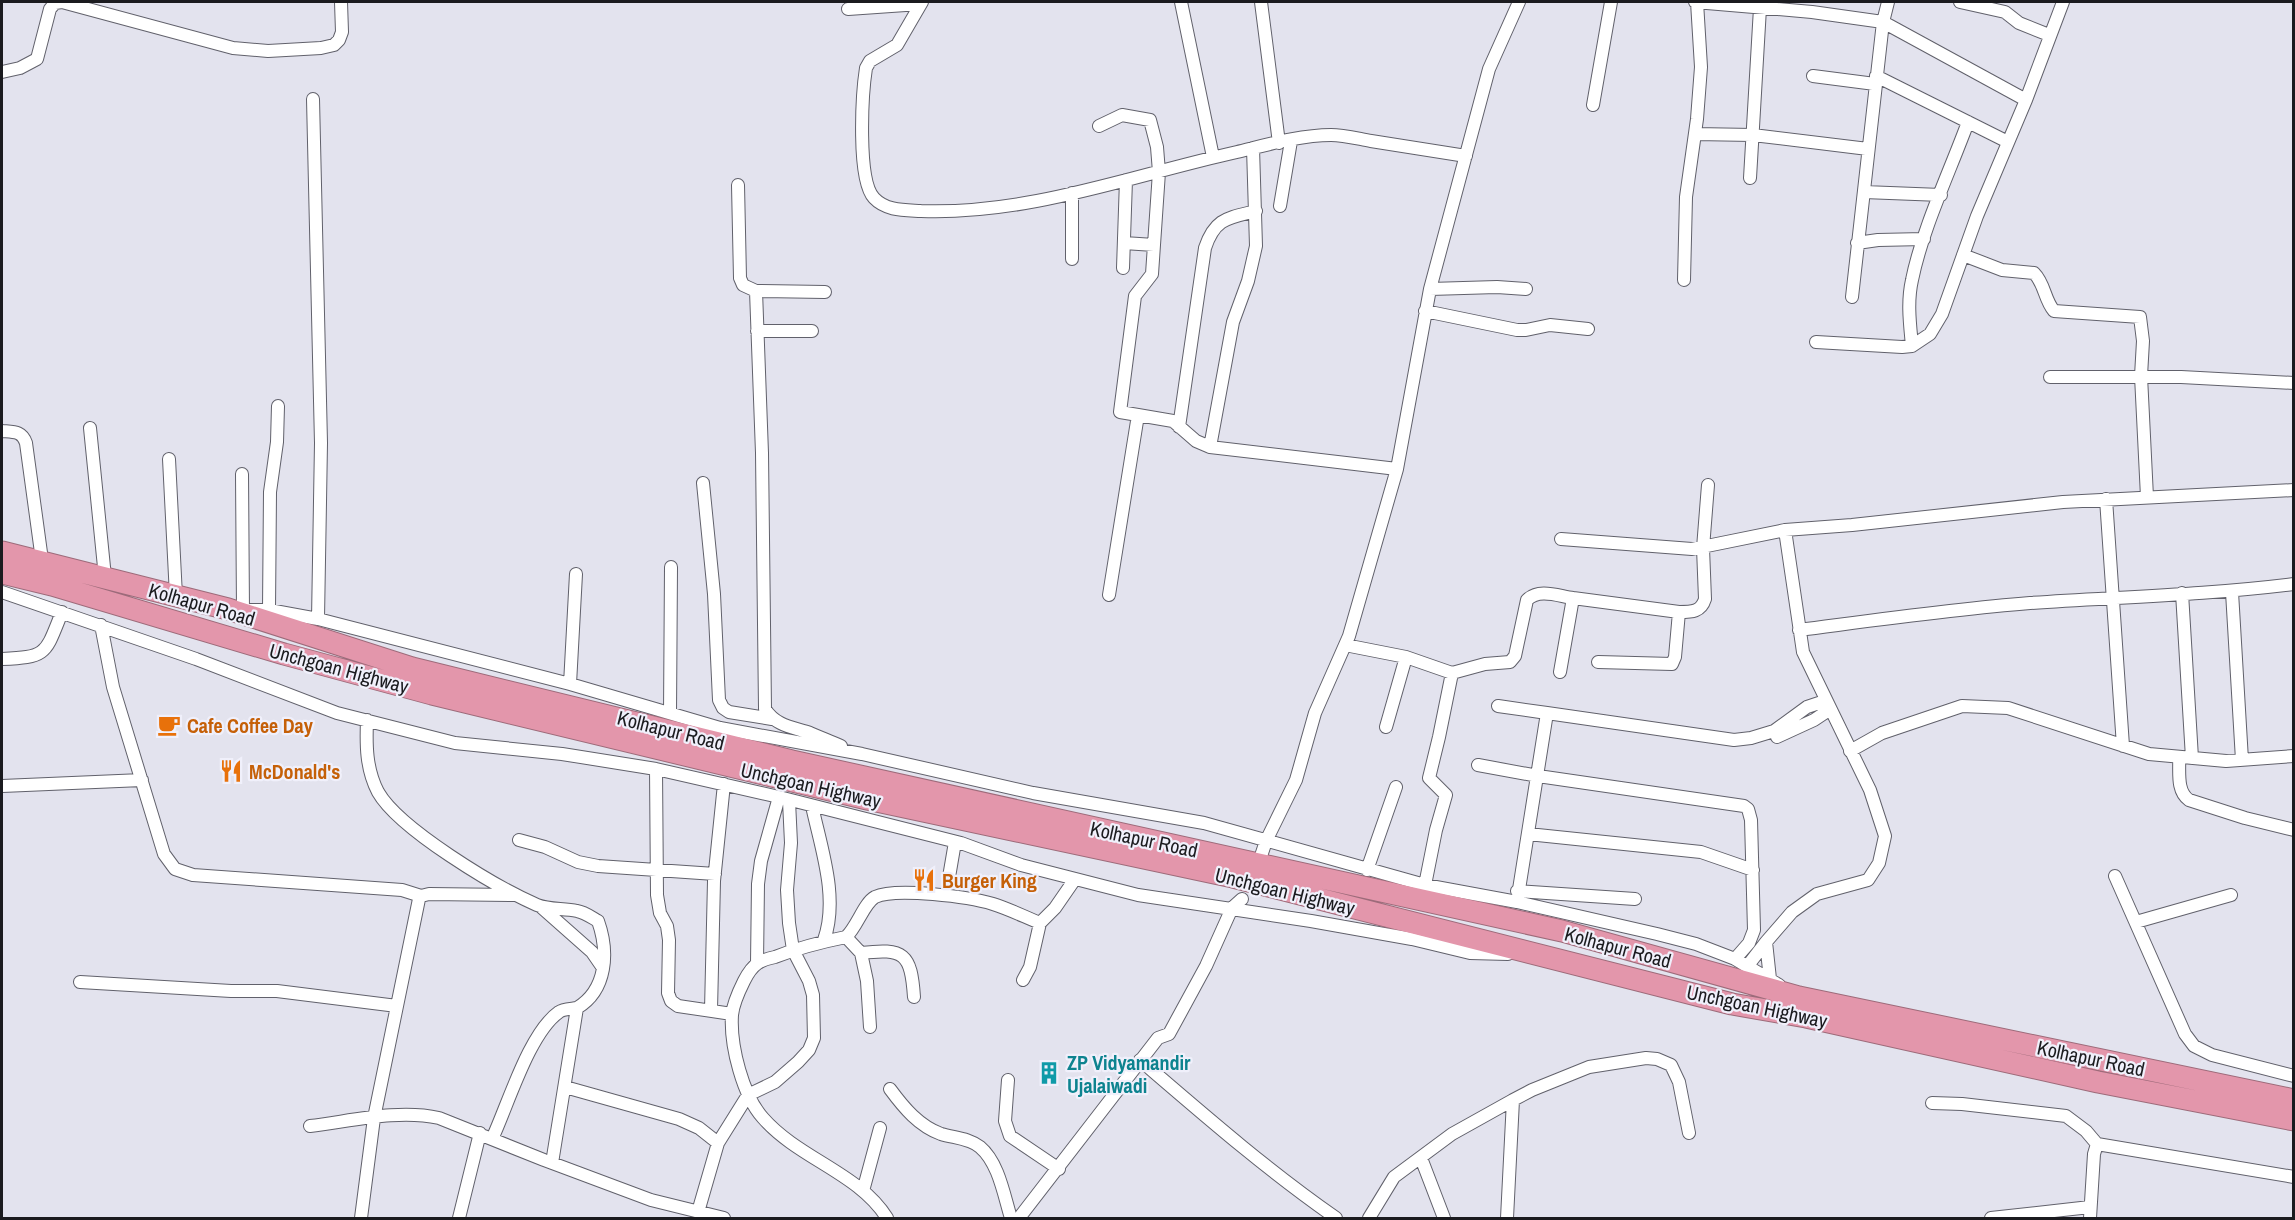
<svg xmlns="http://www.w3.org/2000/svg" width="2295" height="1220" font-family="'Archivo Narrow',sans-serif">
	<rect width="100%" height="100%" fill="#e3e3ee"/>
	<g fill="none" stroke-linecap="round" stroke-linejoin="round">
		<g stroke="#61616b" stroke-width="14">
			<path id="street" d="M922,2L897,45L870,61L866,68C862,94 857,180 874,198C886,211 905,210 921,211C1029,215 1133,175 1237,152C1266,145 1301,135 1331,135C1344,135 1359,139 1371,141C1403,146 1434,151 1466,156
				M1181,2L1213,157
				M1261,2L1279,143
				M1695,2L1812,12L1883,22L1852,297
				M1888,2L1883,22L2026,100
				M1960,2L2005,12L2019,23L2049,35
				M848,9L920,4
				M2,72L20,68L37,59L50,9L55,3L62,2L233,48L268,51L321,48L334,45L339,40L342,32L341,2
				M1813,76L1875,84
				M1876,76L2008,142
				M313,99L321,443L318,619
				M1593,105L1611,2
				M1099,126L1122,115L1150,120L1157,147L1159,172L1152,274L1135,296L1120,412L1138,415L1109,595
				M1695,134L1753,135L1868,149
				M1750,178L1760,8
				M738,185L740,278L743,285L756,291L825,292
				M1864,192L1941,195
				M1072,193V259
				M1280,206L1291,141
				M1124,243L1154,245
				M1857,243L1878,240L1924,239
				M1963,255L2002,270L2034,273C2045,284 2044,299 2054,311L2140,317L2143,341L2141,376L2147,497
				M1123,268L1126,180
				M1684,280L1686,197L1697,119L1701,67L1697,2
				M1430,289L1497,287L1526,289
				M756,291L762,453L765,709C776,726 792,727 810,733C820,737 831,742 841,746
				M1425,311L1517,330H1526L1550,325L1588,329
				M757,331H812
				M1816,342L1902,347L1912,346L1930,334L1942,314L1977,216L2026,100L2063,2
				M1912,346C1910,324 1907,302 1912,280C1922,230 1950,171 1968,122
				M2050,377H2181L2294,383
				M1138,415L1173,421L1196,441L1210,447L1397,469
				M1179,427L1205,248C1215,218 1228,218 1256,211
				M90,428L105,577
				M2,431C14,432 22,431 26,443L42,560
				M1210,447L1233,322L1248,281L1256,246L1253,148
				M169,459L176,596
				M242,474L243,610
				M703,483L714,594L719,700L723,708L729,712L772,719
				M2106,499L2123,746
				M1561,539L1692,549L1785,530
				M2,592L196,659L337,713L455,743L562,754L656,769L779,797L961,843L1021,865L1138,895L1311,921L1412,939L1470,953L1508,954
				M2232,592L2242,760
				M2182,593L2192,758
				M1573,598L1679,612L1675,657L1672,664L1598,662
				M250,610H269L318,619L570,684L720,728L862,754L1033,793L1204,823L1425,885L1517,902L1657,934L1696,944L1735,959L1779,985
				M269,610L270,492L277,442L278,406
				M1679,612C1692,612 1701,612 1705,599L1703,548L1708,485
				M101,625L113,687L164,854L175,869L193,875L402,890L421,896
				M1799,630C1876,620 1953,609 2030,603C2118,597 2206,595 2294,584
				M1345,645L1406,657L1452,673L1439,737L1429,778L1446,795L1436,830L1425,885
				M2,659C48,657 45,654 62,612
				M1452,673L1485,664L1510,662L1515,656L1527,600C1539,588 1558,596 1573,598L1560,672
				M570,684L576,574
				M1498,706L1547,713
				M670,713L671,567
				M367,720C366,745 366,769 378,792C399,829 496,887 537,905C549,910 564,908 577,911C584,912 591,917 598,921C609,952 607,990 577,1008L552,1163
				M1386,727L1406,657
				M1777,737L1814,720L1829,710
				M1850,751L1882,733L1962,706L2008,708L2149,754L2226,761L2294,756
				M2179,757C2180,771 2176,791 2189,800L2245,818L2294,830
				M1478,765L1538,776L1744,806L1748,809L1751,820L1754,930L1749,943L1735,959
				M656,769L657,895L660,913L667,926L669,940L668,993L671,1001L678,1006L732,1014
				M2,786L142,780
				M812,806C821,848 839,898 824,940
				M1528,834L1701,852L1753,870
				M519,840L545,847L578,862L598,866L715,874
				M1260,859L1266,841L1296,780L1315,713L1349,636L1397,469L1430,289L1489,69L1519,2
				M1367,870L1396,787
				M2115,876L2185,1034L2194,1046L2212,1055L2294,1076
				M948,883L955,842
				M1517,891L1635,899
				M1517,902L1547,713L1734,740L1751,738L1774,731L1807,707L1825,701
				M540,906L592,952L603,968
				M2136,922L2231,895
				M846,937L861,953L867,981L870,1027
				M861,953C904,948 911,953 914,997
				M757,963L758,884L761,861L779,797
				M1745,965L1749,964L1766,942
				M1770,979L1766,942L1792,912L1817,894L1868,880L1879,863L1885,836L1870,790L1803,652L1785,530L1852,525L2063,502L2294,490
				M1023,980L1030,967L1040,923L1055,908L1075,879
				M80,982L231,991H277L397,1006
				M711,1010L714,881L724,784
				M1140,1060C1204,1115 1267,1170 1336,1218
				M1008,1080L1005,1121L1010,1136L1059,1169
				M565,1087L679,1119L699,1128L718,1143
				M890,1089C904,1108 919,1126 941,1134C954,1138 969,1138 980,1147C999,1163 1004,1196 1011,1218
				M1932,1103L1962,1104L2066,1116L2086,1131L2097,1144
				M310,1126C352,1121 398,1109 439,1118L544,1160L651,1200L724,1218
				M492,1139C508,1105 529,1033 559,1012C563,1009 571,1009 577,1008
				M1421,1158L1444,1218
				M863,1191L880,1128
				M698,1212L718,1143L748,1095L775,1082L798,1062L809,1050L814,1038L813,995L809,981L793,950L789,923L787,890L791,843L789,801
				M361,1218L374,1118L419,899L421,896L429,894L514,895
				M459,1218L480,1133
				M887,1218C859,1173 799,1159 763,1118C743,1096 730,1046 732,1015C733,1004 739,991 744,981C747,975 752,967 758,963C763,960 770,958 775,957C798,948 821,942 846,937C857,927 864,903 875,897C896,887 970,897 993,904C1009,909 1025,917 1040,923
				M1019,1218L1158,1038L1169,1034L1206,966L1232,908L1242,899
				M1369,1218L1394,1177L1452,1134L1513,1100
				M1507,1218L1513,1100L1532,1090L1589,1067L1646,1058L1657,1059L1671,1065L1679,1082L1689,1133
				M1991,1218L2090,1207
				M2090,1218L2094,1154L2097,1144L2294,1177"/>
		</g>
		<g stroke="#9d6b7a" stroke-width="23">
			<path id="highway" d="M2,552L228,609L412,668L792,761L1562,931L1799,997L2294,1100
				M2,573L52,585L284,654L432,694L867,799L1233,877L1732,1004L1806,1017L2098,1082L2294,1120"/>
		</g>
		<use href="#street" stroke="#fff" stroke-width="12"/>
		<use href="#highway" stroke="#e396ab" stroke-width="21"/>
	</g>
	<defs>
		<g id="cafe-bare" transform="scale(1.8)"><path d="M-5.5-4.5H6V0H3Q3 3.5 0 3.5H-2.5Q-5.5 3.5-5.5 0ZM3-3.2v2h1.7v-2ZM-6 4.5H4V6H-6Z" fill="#e8710a" stroke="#f0f0fb" stroke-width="2.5" paint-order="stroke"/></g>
		<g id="restaurant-bare" transform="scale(1.8)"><path d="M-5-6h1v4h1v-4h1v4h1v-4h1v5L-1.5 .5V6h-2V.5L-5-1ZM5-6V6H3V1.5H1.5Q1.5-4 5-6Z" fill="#e8710a" stroke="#f0f0fb" stroke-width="2.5" paint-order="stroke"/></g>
		<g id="building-bare" transform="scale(1.8)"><path d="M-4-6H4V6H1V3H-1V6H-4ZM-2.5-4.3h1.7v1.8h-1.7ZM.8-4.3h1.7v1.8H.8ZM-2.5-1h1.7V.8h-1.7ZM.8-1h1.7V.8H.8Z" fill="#0f9aa8" stroke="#f0f0fb" stroke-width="2.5" paint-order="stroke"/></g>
	</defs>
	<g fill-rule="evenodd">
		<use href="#cafe-bare" x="169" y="725"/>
		<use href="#restaurant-bare" x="231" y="771"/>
		<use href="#restaurant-bare" x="924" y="880"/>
		<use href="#building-bare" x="1049" y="1073"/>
	</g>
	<g text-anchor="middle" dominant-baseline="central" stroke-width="4.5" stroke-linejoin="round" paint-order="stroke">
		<g font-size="20" fill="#1b1b1f" stroke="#f0f0fb">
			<text transform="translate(202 604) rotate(16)">Kolhapur Road</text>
			<text transform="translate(339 668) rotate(15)">Unchgoan Highway</text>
			<text transform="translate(671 730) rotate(14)">Kolhapur Road</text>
			<text transform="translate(811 785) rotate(13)">Unchgoan Highway</text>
			<text transform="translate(1144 839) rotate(12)">Kolhapur Road</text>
			<text transform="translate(1285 891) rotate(14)">Unchgoan Highway</text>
			<text transform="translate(1618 947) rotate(15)">Kolhapur Road</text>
			<text transform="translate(1757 1006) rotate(12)">Unchgoan Highway</text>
			<text transform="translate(2091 1058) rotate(12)">Kolhapur Road</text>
		</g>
		<g font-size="20" font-weight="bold" fill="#c56008" stroke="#f0f0fb" text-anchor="start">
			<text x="187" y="725">Cafe Coffee Day</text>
			<text x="249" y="771">McDonald's</text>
			<text x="942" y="880">Burger King</text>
		</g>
		<g font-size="20" font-weight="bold" fill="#0d838f" stroke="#f0f0fb" text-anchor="start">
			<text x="1067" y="1062">ZP Vidyamandir<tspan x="1067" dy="23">Ujalaiwadi</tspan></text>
		</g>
	</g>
	<rect width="2295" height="1220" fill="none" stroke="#1b1b1f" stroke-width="6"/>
</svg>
